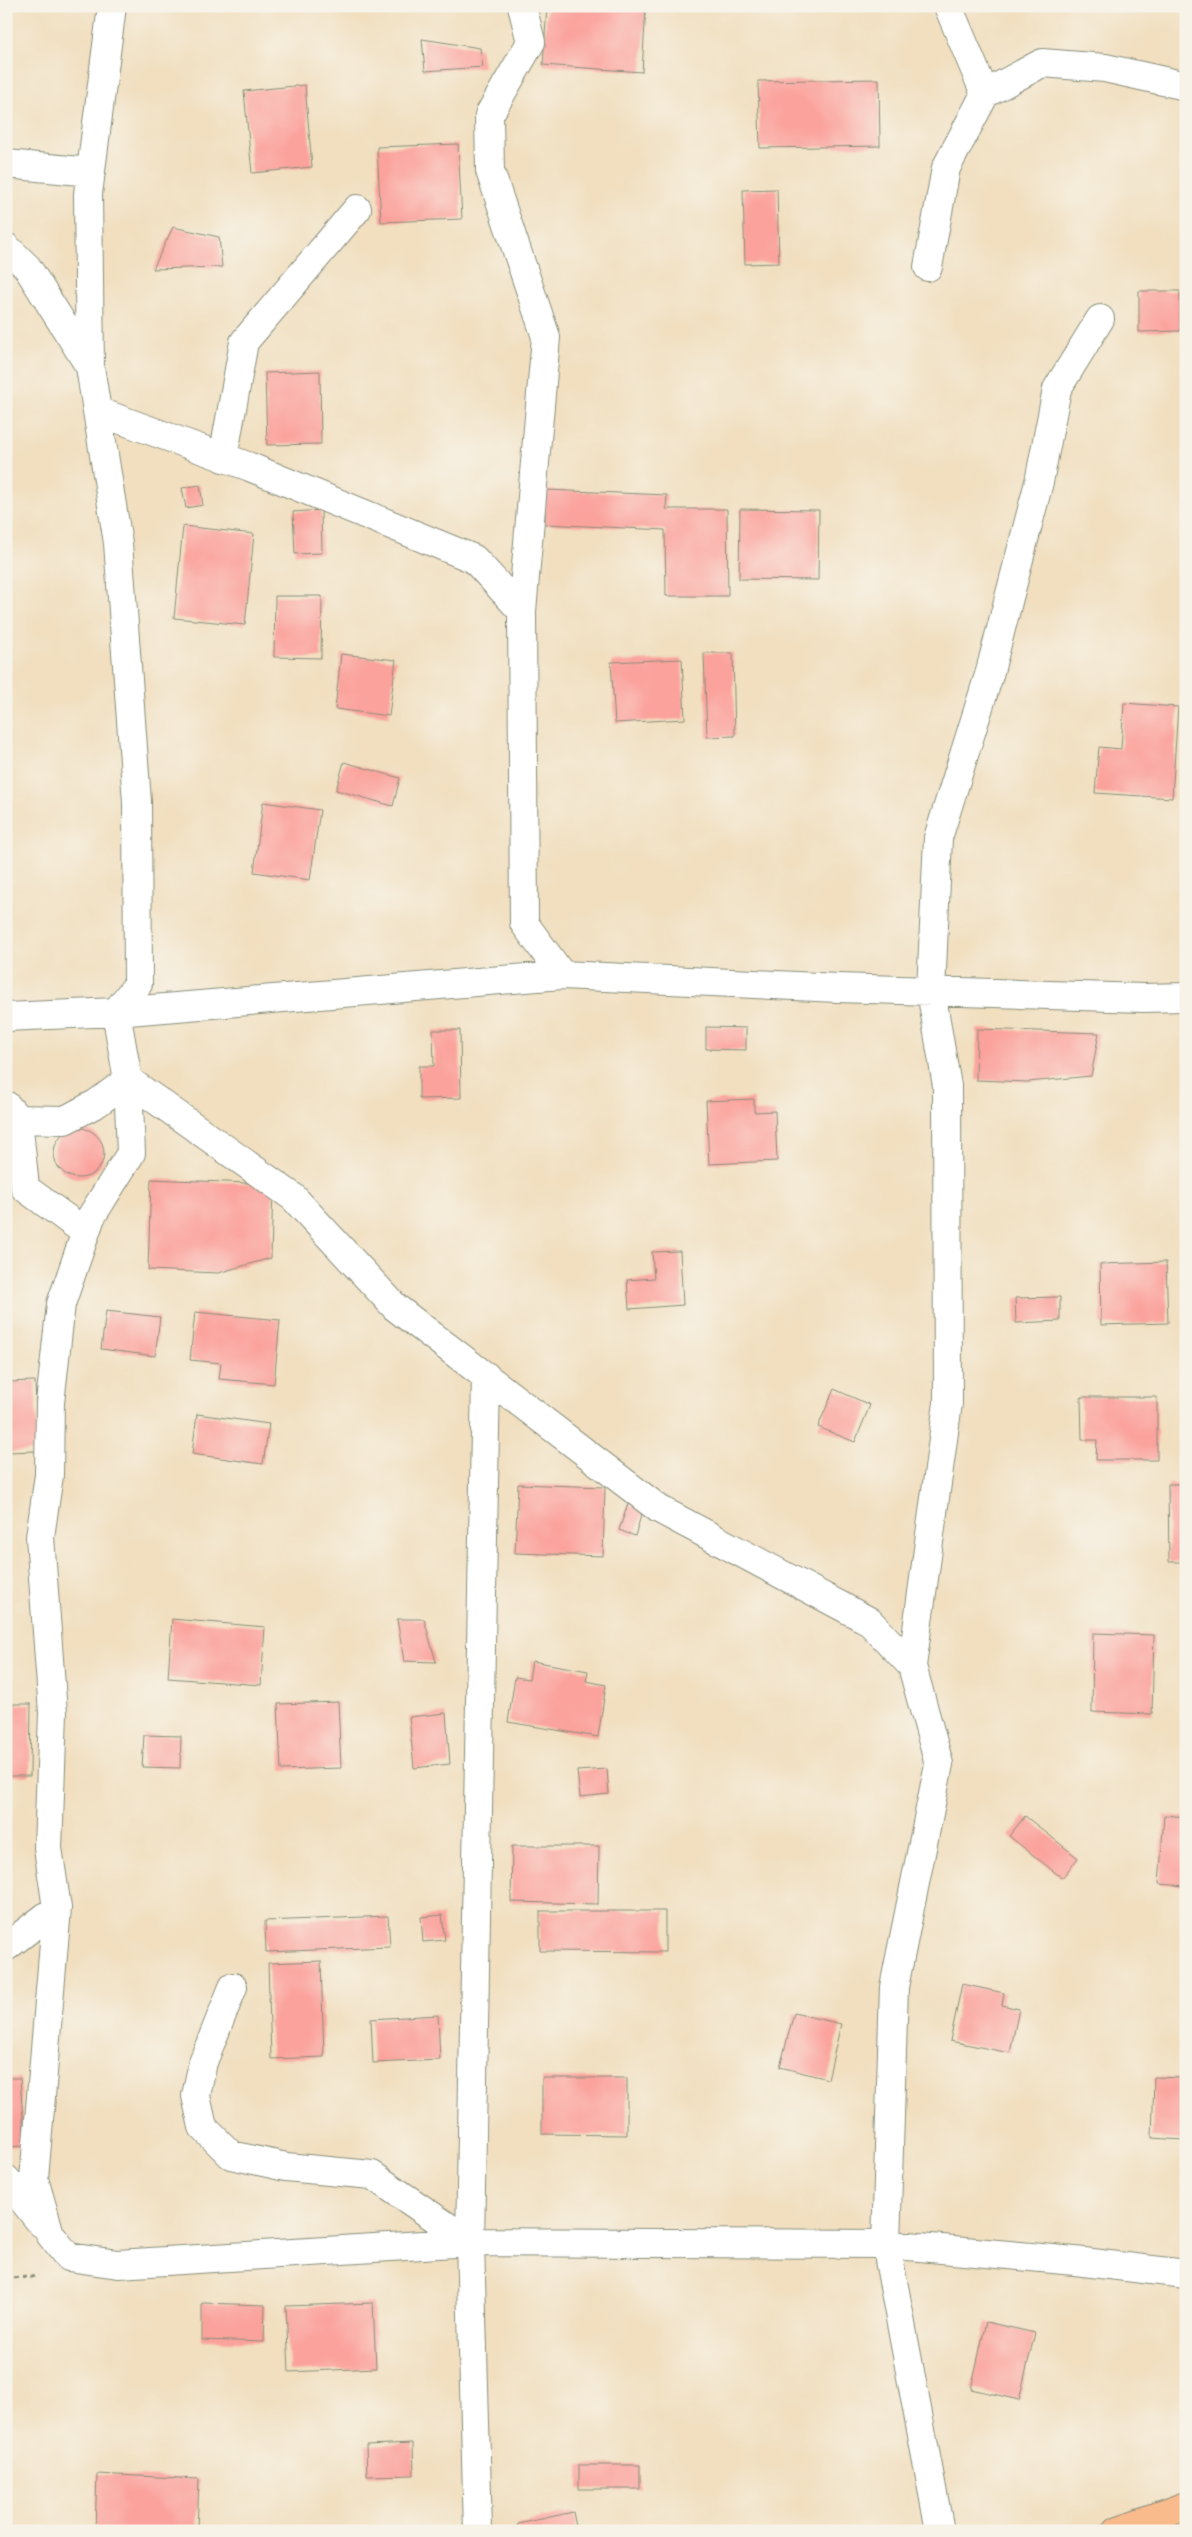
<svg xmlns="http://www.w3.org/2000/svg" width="1192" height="2537" font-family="'Patrick Hand',sans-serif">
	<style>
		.building { fill: #fba29c }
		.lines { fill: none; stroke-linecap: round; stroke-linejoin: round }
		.minor-casing { stroke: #888e7a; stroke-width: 30 }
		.highway-casing { stroke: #888e7a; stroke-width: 30 }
		.path { stroke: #888e7a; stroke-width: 3; stroke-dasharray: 4 4; stroke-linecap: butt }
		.minor { stroke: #fff; stroke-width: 28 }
		.highway { stroke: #fabb8c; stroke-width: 28 }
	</style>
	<rect width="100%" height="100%" fill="#f7f3e8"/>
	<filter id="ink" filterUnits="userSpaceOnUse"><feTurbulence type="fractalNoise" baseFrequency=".02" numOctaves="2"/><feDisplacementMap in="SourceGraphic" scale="10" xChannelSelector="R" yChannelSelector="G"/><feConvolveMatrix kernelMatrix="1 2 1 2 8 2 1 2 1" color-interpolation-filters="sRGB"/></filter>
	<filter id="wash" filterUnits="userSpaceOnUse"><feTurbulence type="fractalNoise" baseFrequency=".0096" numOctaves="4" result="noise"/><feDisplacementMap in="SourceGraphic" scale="20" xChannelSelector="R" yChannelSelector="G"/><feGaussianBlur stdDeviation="1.12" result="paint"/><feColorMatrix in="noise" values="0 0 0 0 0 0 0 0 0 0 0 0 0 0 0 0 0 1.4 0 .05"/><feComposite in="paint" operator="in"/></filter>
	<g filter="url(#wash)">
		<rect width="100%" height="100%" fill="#f1dfc0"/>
		<g id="blocks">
			<!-- building -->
			<path class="building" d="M547 6H646L642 72 543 65Z
				M422 39 480 48 483 67 425 71Z
				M879 79 880 146 760 148 758 81Z
				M305 85 312 167 252 173 244 91Z
				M458 144 462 219 381 222 377 147Z
				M777 189 779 263 745 264 743 190Z
				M173 227 219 237 222 267 153 269Z
				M1139 291H1180V331L1139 332Z
				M320 371 321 444 267 445 265 373Z
				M200 485 203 505 186 508 182 488Z
				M546 490 667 495 666 509H727L728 596H666L665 530 545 524Z
				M740 509 819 510 818 580 739 579Z
				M321 510 322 553 295 554 293 512Z
				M183 526 254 534 245 625 174 618Z
				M275 596H322L321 658 274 657Z
				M704 653H733L735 736 707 737Z
				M341 654 396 660 389 716 335 709Z
				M682 659 685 719 615 723 611 662Z
				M1124 703 1178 707 1172 798 1095 793 1099 747 1121 749Z
				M344 762 400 778 393 806 336 790Z
				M263 802 320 810 310 880 254 872Z
				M706 1027 746 1028V1050L706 1049Z
				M977 1029 1099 1033 1091 1076 1028 1082 976 1080Z
				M433 1030H460L461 1098 419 1099V1066H434Z
				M754 1099V1112L775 1111 777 1161 709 1164 706 1101Z
				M54 1153a25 25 0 1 1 50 0a25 25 0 1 1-50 0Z
				M151 1179 273 1184 271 1258 218 1273 148 1270Z
				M680 1251 683 1305 629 1309 627 1280 654 1278 652 1252Z
				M1166 1262 1168 1323 1101 1325 1100 1264Z
				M1060 1297V1321L1016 1323 1015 1298Z
				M106 1311 160 1317 155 1356 101 1349Z
				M195 1312 280 1320 274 1384 219 1379 221 1363 190 1360Z
				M35 1381 38 1451 6 1452V1382Z
				M834 1389 870 1405 855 1442 818 1427Z
				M1081 1397H1157V1460H1096L1097 1440H1082Z
				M197 1414 269 1424 263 1464 192 1454Z
				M518 1484 605 1487 603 1556 515 1553Z
				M1168 1484H1186V1562H1169Z
				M628 1504 643 1509 635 1536 619 1530Z
				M172 1619 265 1627 261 1685 168 1678Z
				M397 1619H424L436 1662 404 1661Z
				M1093 1633 1154 1635 1152 1714 1092 1712Z
				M532 1661 588 1671 586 1681 606 1685 598 1737 508 1722 515 1677 529 1679Z
				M338 1702 341 1768 281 1770 278 1704Z
				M6 1704H31L30 1776H6Z
				M446 1713 450 1764 414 1768 409 1717Z
				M144 1735 181 1736 180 1768 142 1767Z
				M607 1769 609 1794 580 1797 577 1771Z
				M1164 1815 1186 1817V1886L1159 1884Z
				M1025 1816 1078 1858 1062 1878 1009 1836Z
				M512 1846H599L598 1904 511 1902Z
				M540 1911H665V1952L540 1951Z
				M442 1915 445 1940 423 1942 421 1917Z
				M388 1916 390 1947 266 1952 265 1921Z
				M321 1961 324 2057 271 2059 268 1963Z
				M962 1984 1004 1993 1002 2005 1019 2009 1010 2053 950 2041Z
				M794 2013 841 2024 828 2079 780 2067Z
				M438 2015 440 2060 373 2063 371 2019Z
				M1154 2077 1186 2078 1184 2140 1152 2138Z
				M6 2078H20L25 2146 6 2147Z
				M542 2078H627V2135L542 2134Z
				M202 2303 265 2305 264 2342 202 2340Z
				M373 2303 376 2368 289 2372 286 2306Z
				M986 2322 1035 2333 1019 2400 971 2389Z
				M413 2443 414 2475 367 2476 366 2445Z
				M579 2465H640V2489H579Z
				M97 2474 199 2479 197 2531H95Z
				M573 2512 577 2531H519L518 2524Z"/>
		</g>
	</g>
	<g filter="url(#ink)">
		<use href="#blocks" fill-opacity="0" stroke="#888e7a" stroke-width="1"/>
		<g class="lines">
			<defs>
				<path id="minor" d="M112 6 88 194 90 367 118 543 137 802 138 984 116 1012 128 1080 131 1153 91 1217 61 1304 50 1403 49 1475 40 1537 53 1713 48 1848 57 1908 34 2179 50 2234 68 2257 118 2264 470 2242 886 2244 1075 2261 1186 2274
					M522 6 531 42 489 115 490 171 546 337 522 611 524 923 562 975
					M948 6 985 94
					M6 164 91 172
					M6 247 27 267 90 367
					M928 267 946 168 985 94 1042 63 1105 68 1186 86
					M97 411 250 467 474 559 522 611
					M223 458 244 342 357 209
					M6 1017 116 1012 562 975 838 988 1143 998 1186 997
					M7 1106 18 1119 25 1188 85 1232
					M18 1119 65 1120 97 1103 128 1080 293 1197 395 1307 659 1509 869 1621 912 1666 939 1764 894 1987 886 2244 940 2531
					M912 1666 948 1403 947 1086 931 991 938 838 989 675 1039 482 1057 389 1100 319
					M6 1947 57 1908
					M233 1987 203 2062 196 2096 203 2127 231 2155 286 2167 372 2175 470 2242
					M6 2179 41 2223
					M478 2531 470 2242 486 1376"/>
				<path id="highway" d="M1116 2531 1186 2506"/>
			</defs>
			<!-- minor casing -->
			<use href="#minor" class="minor-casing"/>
			<!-- highway casing -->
			<use href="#highway" class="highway-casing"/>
			<!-- path -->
			<path class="path" d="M6 2278 32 2277 37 2274"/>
			<!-- minor -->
			<use href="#minor" class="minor"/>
			<!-- highway -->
			<use href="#highway" class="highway"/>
		</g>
	</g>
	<!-- margin -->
	<rect width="1192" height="2537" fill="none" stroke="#f7f3e8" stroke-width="25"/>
</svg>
